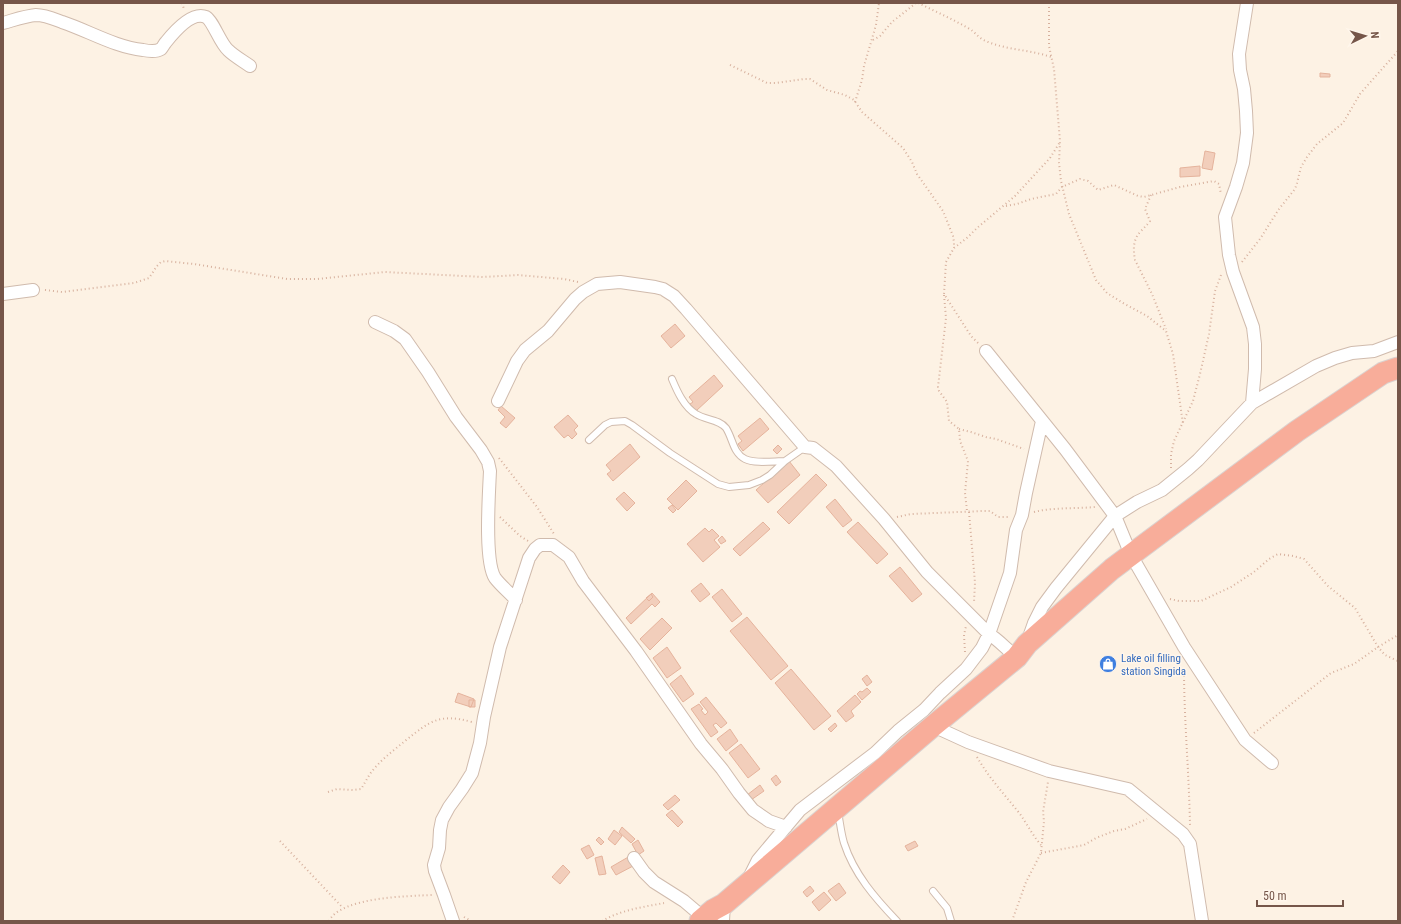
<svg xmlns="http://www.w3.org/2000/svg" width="1401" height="924" font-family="'Roboto Condensed',sans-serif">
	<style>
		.building { fill: #f2cebb; stroke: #e5b39c }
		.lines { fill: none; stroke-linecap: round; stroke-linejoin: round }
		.lane-casing { stroke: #d0bbad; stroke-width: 8 }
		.street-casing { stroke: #d0bbad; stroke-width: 14 }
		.highway-casing { stroke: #dbd3d0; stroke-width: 23 }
		.path { stroke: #d7b19e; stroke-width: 2; stroke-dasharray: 1 3; stroke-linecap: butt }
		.lane { stroke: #fff; stroke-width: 6 }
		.street { stroke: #fff; stroke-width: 12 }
		.highway { stroke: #f8ad9a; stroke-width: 21 }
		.labels { text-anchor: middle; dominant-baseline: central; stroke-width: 3; stroke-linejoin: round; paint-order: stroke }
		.shop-label { font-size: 11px; fill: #366cbe; stroke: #fff6eb; text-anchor: start }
	</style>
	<rect width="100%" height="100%" fill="#fdf2e4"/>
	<!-- building -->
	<path class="building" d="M1320 73 1330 74V77H1320Z
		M1205 151 1215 153 1212 170 1202 168Z
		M1200 166V176L1180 177V168Z
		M675 324 685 336 671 348 661 336Z
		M714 375 723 386 696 411 690 404 693 402 689 397Z
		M501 406 515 418 506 428 500 423 505 417 498 410Z
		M568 415 578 426 574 430 577 434 572 439 568 435 564 438 554 427Z
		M760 418 769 429 743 451 738 444 742 441 738 436Z
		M630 444 640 457 613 481 607 474 611 471 606 465Z
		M778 445 782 449 777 454 773 450Z
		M789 461 800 475 768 503 756 490Z
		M816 474 827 485 789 524 777 512Z
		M686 480 697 491 678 510 667 499Z
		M624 492 635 503 627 511 616 499Z
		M835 499 852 520 843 527 826 507Z
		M672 505 676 510 673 513 668 508Z
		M763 522 770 529 740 556 733 549Z
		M858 522 888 554 877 564 847 532Z
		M705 528 709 532 712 529 719 536 714 540 720 547 703 562 687 544Z
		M722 536 726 541 721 544 718 540Z
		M900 567 922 594 912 602 889 576Z
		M701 583 710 594 700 602 691 591Z
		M722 589 742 614 732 622 712 597Z
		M652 593 660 602 655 607 652 604 631 624 626 618Z
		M651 594 653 597 649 601 646 598Z
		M747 617 788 666 771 680 730 631Z
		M662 618 672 628 650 650 640 639Z
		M667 647 681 668 667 678 653 658Z
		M791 669 831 716 814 730 775 683Z
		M681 675 694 694 683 702 670 684Z
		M867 675 872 682 867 686 862 679Z
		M867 688 871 692 862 700 857 694 860 691 862 692Z
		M458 693 474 699 471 707 455 702Z
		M855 695 861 702 851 711 854 716 846 722 837 711Z
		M706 697 727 723 721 728 716 723 713 725 718 732 711 737 691 709 699 704 703 709 701 710 705 715 708 712 700 702Z
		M469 700H475V707H469Z
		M835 723 837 726 831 732 828 729Z
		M730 729 738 741 726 751 717 739Z
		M741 744 760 769 748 778 729 753Z
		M776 775 781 782 776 786 771 779Z
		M760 785 764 791 751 800 747 795Z
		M675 795 680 800 668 810 663 805Z
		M672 810 683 822 678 827 666 815Z
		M622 827 635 839 631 843 619 832Z
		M614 830 622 836 615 845 608 839Z
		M599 837 604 842 601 845 596 840Z
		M638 840 644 851 638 855 632 844Z
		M915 841 918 846 908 851 905 846Z
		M589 845 594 855 587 859 581 849Z
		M602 856 606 874 599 875 595 858Z
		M630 856 635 865 616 875 611 867Z
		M563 865 570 872 560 884 552 877Z
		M839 883 846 893 836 901 828 891Z
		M810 886 814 891 807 897 803 892Z
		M824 892 831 900 819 911 812 902Z"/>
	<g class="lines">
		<defs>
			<path id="lane" d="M672 379C677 391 684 407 696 414 705 420 719 419 726 428 733 439 733 453 745 459 755 464 774 461 785 461
				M589 440 605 425 611 422 625 421 632 425 670 453 718 484 729 487 749 485 762 480 770 475 785 461 805 447
				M838 812C840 822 841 833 844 843 854 874 875 898 897 921
				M933 891 947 908 951 921"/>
			<path id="street" d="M3 23C14 20 25 16 36 15 45 15 54 19 62 22 89 31 115 47 143 50 148 51 156 52 161 49 163 47 164 44 166 42 174 32 192 11 206 17 213 21 220 43 228 50 234 56 243 61 250 66
				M3 294 33 290
				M375 322 394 331 405 339 428 372 456 417 481 450 488 462 490 471C489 494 484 561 495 578 501 586 510 593 516 600
				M986 351 1065 449 1115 516 1131 555 1184 647 1245 740 1272 763
				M498 401 517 361 525 350 548 331 575 299 583 292 597 284 620 282 655 287 663 289 674 296 686 309 805 447 813 448 836 466 884 519 927 572 989 634C1000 641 1007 650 1017 657
				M1252 403 1316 366 1335 358 1352 353 1374 351 1398 342
				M1028 640 1034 623 1042 607 1056 588 1115 516 1137 502 1162 490 1188 469 1198 460 1252 403 1255 369V344L1253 327 1233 272 1229 255 1225 217 1236 187 1243 163 1247 133 1246 111 1244 89 1240 70 1239 54 1247 3
				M933 726 968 742 1049 771 1128 789 1183 834 1190 844 1202 921
				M634 858 644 872 654 882 684 901 704 918
				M750 876 758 860 800 810 875 753 898 731 924 710 940 693 966 669 982 648 989 634 1010 573 1016 530 1022 515 1026 493 1042 421
				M453 921 444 895 435 871 434 865 439 848 440 830 442 820 449 807 462 789 472 773 480 743 484 717 500 647 529 558 535 549 540 545H553L569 557 583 581 636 651 701 744 722 769 739 793 753 810 769 821 786 827
				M723 921 724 904"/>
			<path id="highway" d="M700 921 713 910 724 904 933 726 1017 657 1027 644 1112 569 1297 431 1383 373 1398 368"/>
		</defs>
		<!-- lane casing -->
		<use href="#lane" class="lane-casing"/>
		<!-- street casing -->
		<use href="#street" class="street-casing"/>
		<!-- highway casing -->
		<use href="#highway" class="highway-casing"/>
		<!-- path -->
		<path class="path" d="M182 3 184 9
			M918 3C935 11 952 19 968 28 976 32 977 38 988 42 1008 50 1031 50 1051 57
			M1049 3V46L1054 69 1060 141 1059 163 1061 181 1069 214 1096 280 1107 293 1123 303 1147 316 1166 331 1173 354 1183 424
			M873 40 880 36 892 22 916 3
			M730 65 767 83H776L804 79H810L827 90 845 95 854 100 862 112 903 148 912 162 917 174 943 211 953 236 954 242V248
			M855 102 862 80 864 66 876 25 879 3
			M1151 195 1145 209 1150 221C1147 225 1144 228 1141 231 1133 239 1133 249 1135 260L1152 294 1166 329
			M1006 206 1017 204 1031 199 1056 194 1062 187 1080 179 1088 181 1098 190 1114 185 1138 196 1144 197 1180 187 1214 181 1219 184 1221 194
			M1242 262 1260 239 1279 209 1295 189 1297 183 1301 167 1307 157 1317 144 1343 123 1360 94 1398 51
			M45 290 62 292 134 283 149 278 157 266 161 262 165 261 194 264 287 279H317L385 272 483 277 518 275 564 279 578 282
			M944 295 946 318 938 387 939 391 947 402 949 421 959 429 960 441 968 461 965 493 967 511
			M978 343 971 336 944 294 946 262 954 248 968 237 977 228 1015 196 1050 158 1060 142
			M959 429 971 432 986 437 996 439 1024 449
			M499 458 537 507 554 534
			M1171 468V454L1174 441 1193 401 1200 374 1209 334 1215 291 1221 275
			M969 512 975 583 974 602
			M1034 512C1054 507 1075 509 1095 507
			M500 517 520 536 528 541
			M897 517 911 514 983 511H990L998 517H1008
			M1170 599 1179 601H1201L1231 587 1254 572 1269 559 1278 554 1293 556 1304 559 1328 586 1355 608 1378 647 1385 655 1398 661
			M965 652 964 635 966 626
			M1184 668C1184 720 1189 772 1190 825
			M1254 733 1331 673 1354 664 1378 647 1398 635
			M977 757C989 778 1005 795 1020 814 1027 824 1033 836 1041 845
			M328 792 337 789 353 790 361 789C365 783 368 776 373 770 382 759 394 750 405 741 430 721 439 713 472 722
			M280 841 343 908
			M1041 853 1084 845 1096 838 1114 831 1125 829 1147 819
			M464 917 471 921
			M329 921C341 897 408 896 433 895
			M602 921C621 910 643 907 664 903
			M1012 921 1026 882 1041 853 1044 821 1043 812 1048 782"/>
		<!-- lane -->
		<use href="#lane" class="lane"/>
		<!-- street -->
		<use href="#street" class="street"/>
		<!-- highway -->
		<use href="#highway" class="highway"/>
	</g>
	<!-- icons -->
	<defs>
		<symbol id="shop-disc" viewBox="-11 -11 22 22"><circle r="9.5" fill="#3f7fe0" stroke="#fff6eb"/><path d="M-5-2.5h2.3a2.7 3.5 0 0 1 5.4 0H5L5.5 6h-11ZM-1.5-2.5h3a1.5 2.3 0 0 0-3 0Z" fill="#fff"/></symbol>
	</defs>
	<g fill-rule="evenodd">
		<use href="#shop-disc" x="1098" y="654" width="20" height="20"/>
	</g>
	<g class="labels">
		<!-- shop labels -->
		<g class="shop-label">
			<text x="1121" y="658">Lake oil filling<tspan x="1121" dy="13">station Singida</tspan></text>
		</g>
	</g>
	<!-- border -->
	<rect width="1401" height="924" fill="none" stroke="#765649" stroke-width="8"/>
	<!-- north arrow -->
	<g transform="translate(1365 36) rotate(85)" stroke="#fff6eb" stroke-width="3" paint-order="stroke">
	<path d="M0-3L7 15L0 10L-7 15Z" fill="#765649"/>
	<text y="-6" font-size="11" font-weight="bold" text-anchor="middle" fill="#765649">N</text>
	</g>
	<!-- scale -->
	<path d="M1257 900v6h86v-6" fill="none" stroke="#765649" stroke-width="2"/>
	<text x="1263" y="900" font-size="12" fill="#765649" stroke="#fff6eb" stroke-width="3" paint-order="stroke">50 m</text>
</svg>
